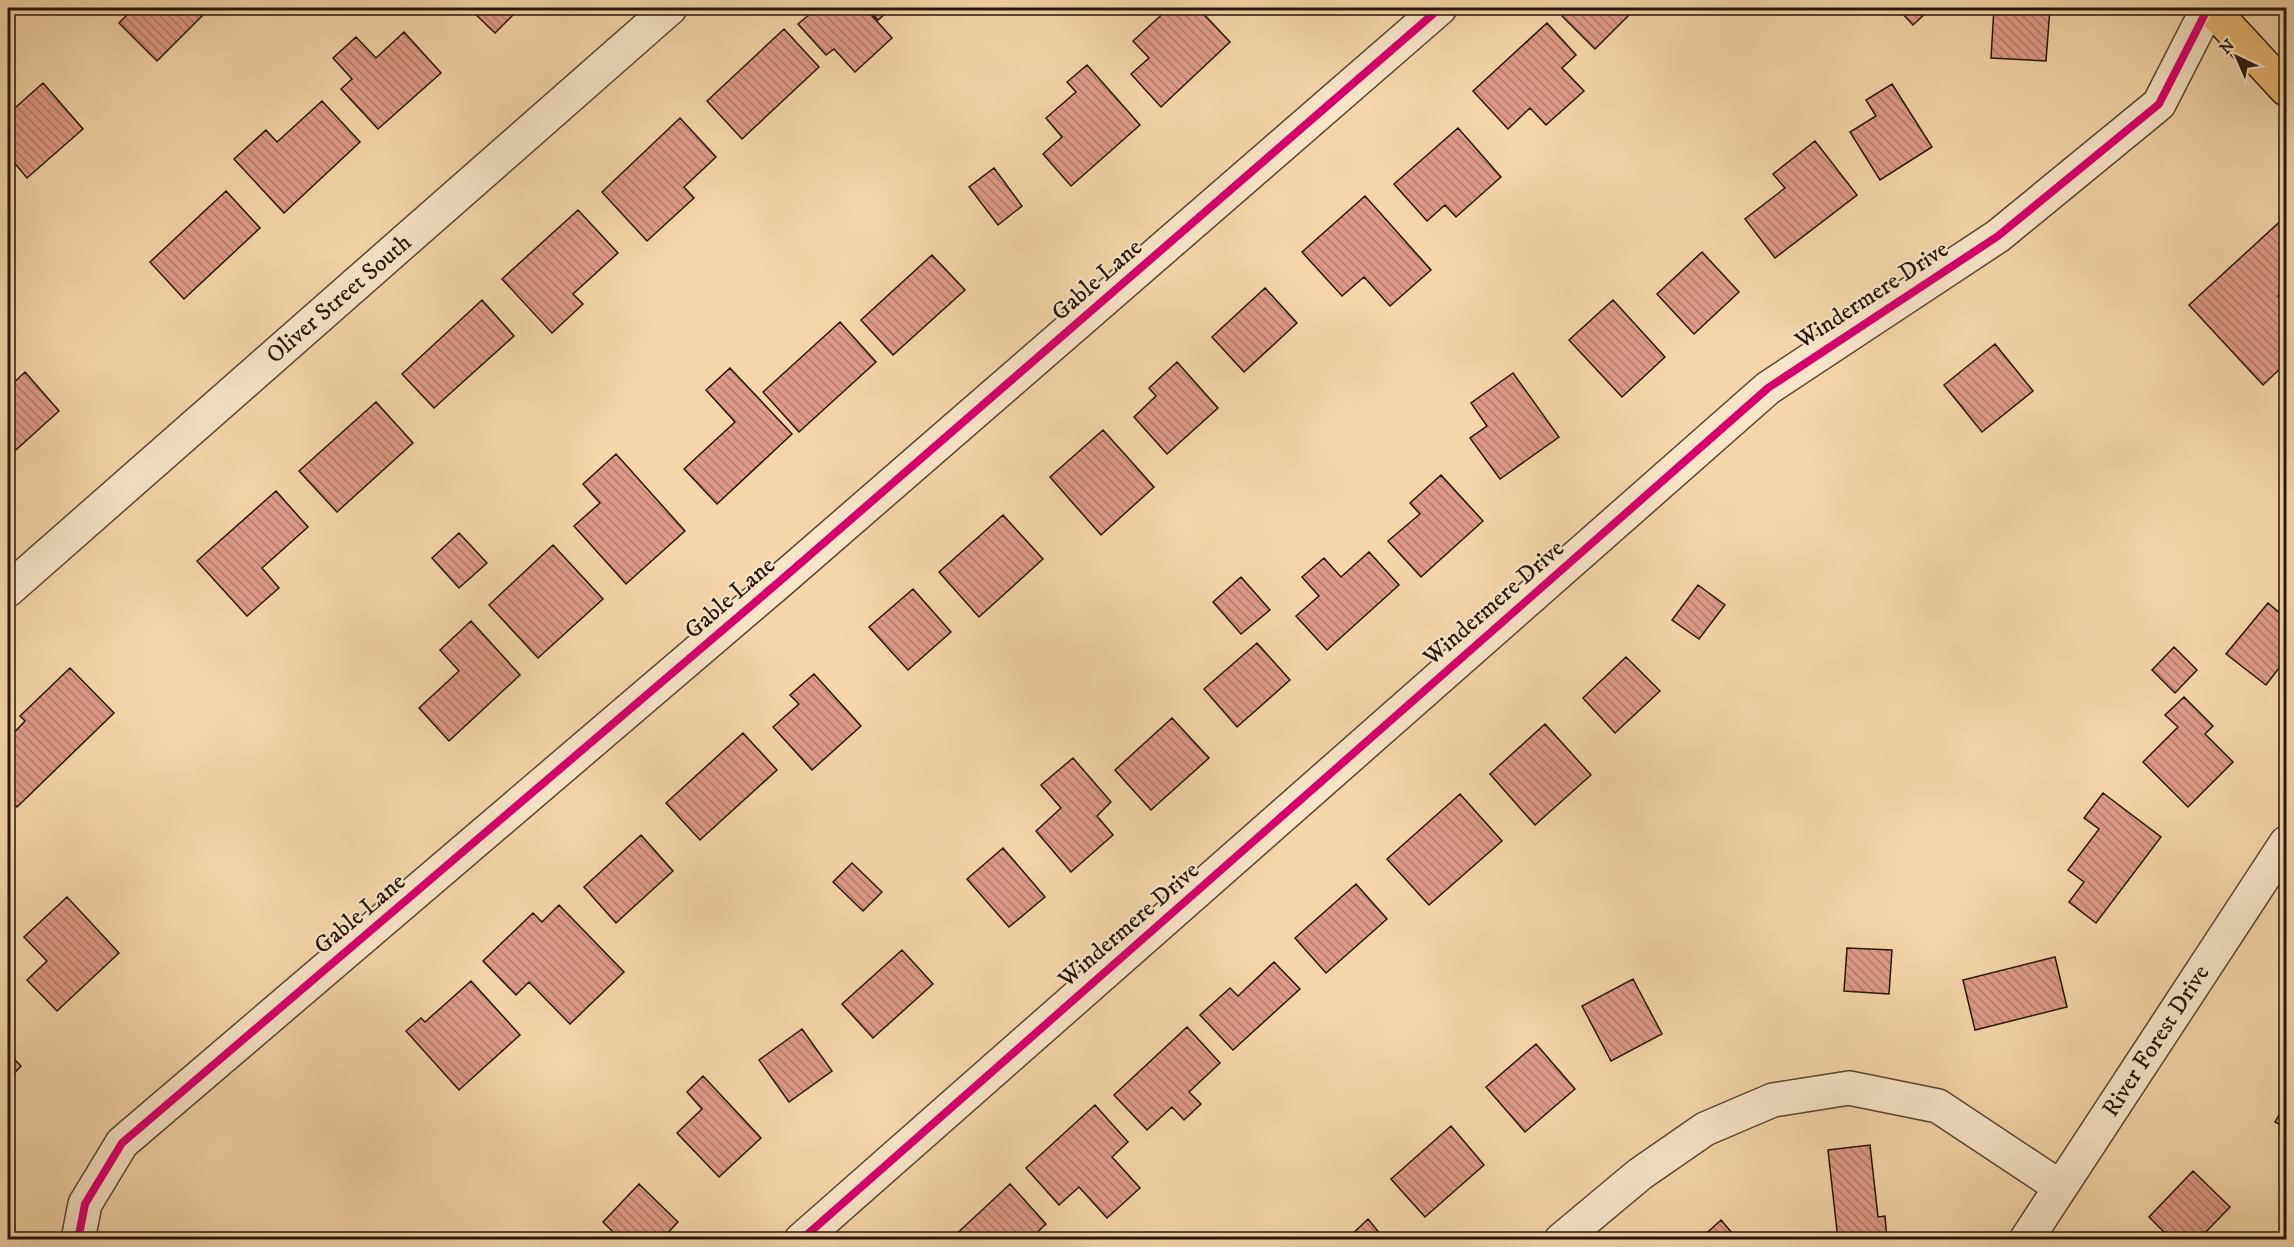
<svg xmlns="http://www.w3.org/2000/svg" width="2294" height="1247" font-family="'IM FELL DW Pica',serif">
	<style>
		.building { fill: url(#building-back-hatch); stroke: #281509; stroke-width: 1.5 }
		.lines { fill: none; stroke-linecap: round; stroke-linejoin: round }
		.street-casing { stroke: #5b4531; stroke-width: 36 }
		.primary-casing { stroke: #281509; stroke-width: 36 }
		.street { stroke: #f8e4c7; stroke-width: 33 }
		.primary { stroke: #eaba74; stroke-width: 33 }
		.cycleway-casing { stroke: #f8e4c7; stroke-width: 11 }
		.cycleway { stroke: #d6006c; stroke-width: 8 }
		.labels { text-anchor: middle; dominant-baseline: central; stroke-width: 4.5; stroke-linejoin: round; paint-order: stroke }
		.street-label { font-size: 24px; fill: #281509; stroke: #f8e4c7 }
	</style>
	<defs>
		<pattern id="building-back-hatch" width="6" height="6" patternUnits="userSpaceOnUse" patternTransform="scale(1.5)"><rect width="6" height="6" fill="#dd9b87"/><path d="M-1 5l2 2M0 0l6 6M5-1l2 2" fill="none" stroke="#b37d6d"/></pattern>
	</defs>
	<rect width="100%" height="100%" fill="#f5d5a9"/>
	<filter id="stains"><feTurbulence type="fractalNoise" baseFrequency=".00333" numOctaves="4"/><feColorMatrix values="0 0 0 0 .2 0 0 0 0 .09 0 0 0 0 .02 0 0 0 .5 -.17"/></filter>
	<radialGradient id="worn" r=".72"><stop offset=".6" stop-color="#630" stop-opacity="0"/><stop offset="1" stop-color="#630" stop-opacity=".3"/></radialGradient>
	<!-- building -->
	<path class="building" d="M134 8H196L203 15 157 61 119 23Z
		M469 8H520L495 33Z
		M817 8H865L892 38 855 72 834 49 826 55 798 24Z
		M867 8H892L878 20Z
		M1169 8H1198L1230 42 1161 107 1131 74 1149 58 1133 41Z
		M1570 8H1636L1595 49 1562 16Z
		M1897 8H1931L1913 25Z
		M1994 8H2050L2046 61 1991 58Z
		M1547 23 1576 55 1562 68 1584 91 1546 125 1530 108 1508 129 1473 91Z
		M784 29 819 67 742 139 707 101Z
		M404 32 441 73 378 129 341 89 352 79 333 58 356 37 376 58Z
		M1087 65 1140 125 1071 186 1043 154 1062 137 1046 118 1076 92 1067 82Z
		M43 83 83 129 27 178 8 155V114Z
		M1892 84 1932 147 1880 180 1850 132 1876 116 1866 100Z
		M322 101 360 142 284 213 234 159 266 130 277 142Z
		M680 118 716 157 684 187 694 198 647 241 602 192Z
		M1458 128 1501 177 1456 217 1445 205 1427 221 1394 184Z
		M1815 141 1857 195 1775 258 1745 219 1785 188 1773 174Z
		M994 168 1022 206 998 225 969 187Z
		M226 191 260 228 184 299 150 262Z
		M1365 196 1431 270 1390 306 1364 277 1342 296 1302 252Z
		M578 210 618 253 573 294 583 304 552 333 502 279Z
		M2286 216V288L2278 296 2286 306V363L2263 385 2189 305Z
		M1702 252 1739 292 1694 334 1657 294Z
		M932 255 965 290 893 355 861 320Z
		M1265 288 1297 323 1244 372 1212 337Z
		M482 300 514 336 434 408 402 374Z
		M1613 300 1665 357 1622 397 1569 340Z
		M840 322 876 362 799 432 763 392Z
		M1995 344 2033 391 1982 432 1944 385Z
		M1177 362 1218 408 1167 454 1134 417 1156 396 1149 388Z
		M730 368 792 434 717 504 684 469 735 422 706 390Z
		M25 372 59 411 8 457V388Z
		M1513 373 1559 437 1500 479 1470 438 1487 426 1471 403Z
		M376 402 413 443 337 512 299 471Z
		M1103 430 1154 487 1101 535 1050 477Z
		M616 454 685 531 626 584 574 526 600 503 583 484Z
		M1441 475 1483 521 1421 577 1388 541 1420 514 1410 503Z
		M276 491 308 527 262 568 279 588 247 616 197 561Z
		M1003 515 1043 559 979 617 939 572Z
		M459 533 487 563 459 588 432 558Z
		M553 545 603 599 538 658 489 605Z
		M1369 552 1399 585 1327 650 1296 616 1319 596 1302 577 1324 558 1341 577Z
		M1241 577 1270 610 1241 634 1213 602Z
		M1698 585 1725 605 1699 639 1672 620Z
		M913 589 951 632 908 670 869 627Z
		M2268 603 2286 618V659L2266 685 2226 654Z
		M471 621 520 675 449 741 419 708 459 671 440 650Z
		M1257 643 1290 680 1237 727 1204 689Z
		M2174 647 2197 670 2175 693 2152 670Z
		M1626 657 1660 691 1615 733 1583 698Z
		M70 668 114 713 17 807 8 798V739L25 721 20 716Z
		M814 674 861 726 812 770 773 727 799 704 790 695Z
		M2184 697 2213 726 2205 734 2233 762 2188 807 2143 762 2178 727 2165 715Z
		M1172 718 1209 758 1151 810 1115 770Z
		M1545 724 1591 775 1535 825 1490 774Z
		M743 733 777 770 700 840 666 803Z
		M1073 758 1111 802 1097 816 1113 835 1071 872 1036 831 1061 808 1041 785Z
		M2103 793 2161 837 2096 923 2069 902 2084 882 2068 870 2099 829 2084 818Z
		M1460 794 1502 841 1429 905 1387 859Z
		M641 835 673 871 616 923 584 887Z
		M1003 848 1045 897 1009 927 967 879Z
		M852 863 882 892 863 911 833 882Z
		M1356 884 1387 919 1326 973 1295 938Z
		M67 897 119 953 57 1011 27 980 47 961 24 937Z
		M559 905 624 972 570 1024 529 982 516 995 483 961 533 913 542 922Z
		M1847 948 1892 950 1889 994 1844 991Z
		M902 950 933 984 873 1038 842 1004Z
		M2055 957 2067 1007 1975 1030 1963 980Z
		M1274 962 1300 989 1233 1050 1200 1015 1230 988 1238 996Z
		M1633 979 1662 1034 1611 1061 1582 1006Z
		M471 981 520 1035 459 1090 406 1031 421 1018 425 1022Z
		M1187 1027 1220 1063 1189 1092 1201 1104 1184 1120 1172 1107 1147 1130 1114 1095Z
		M802 1029 832 1071 789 1102 759 1060Z
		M1536 1044 1575 1089 1525 1132 1486 1087Z
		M8 1053 21 1066 8 1080Z
		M703 1076 761 1138 719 1177 677 1133 702 1109 687 1092Z
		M2286 1103V1128L2275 1122Z
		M1095 1105 1128 1142 1112 1157 1140 1188 1107 1218 1079 1187 1059 1205 1026 1168Z
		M1451 1126 1484 1165 1425 1217 1391 1179Z
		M1870 1145 1878 1217 1885 1216 1887 1240H1838L1828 1150Z
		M2193 1171 2230 1207 2198 1240H2172L2149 1217Z
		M639 1184 678 1222 661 1240H621L603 1222Z
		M1010 1184 1046 1224 1029 1240H950Z
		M1368 1219 1385 1240H1346Z
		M1721 1220 1738 1240H1699Z"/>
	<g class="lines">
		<defs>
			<path id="street" d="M8 590 670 8
				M78 1240 85 1204 122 1143 780 581 1440 8
				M801 1240 1768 388 1998 236 2159 104 2208 8
				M1561 1240 1640 1174 1705 1129 1773 1100 1849 1088 1938 1106 2060 1187
				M2026 1240 2286 843"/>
			<path id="primary" d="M2211 8 2286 89"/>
		</defs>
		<!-- street casing -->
		<use href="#street" class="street-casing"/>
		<!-- primary casing -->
		<use href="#primary" class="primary-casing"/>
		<!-- street -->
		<use href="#street" class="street"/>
		<!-- primary -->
		<use href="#primary" class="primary"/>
		<defs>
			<path id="cycleway" d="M78 1240 85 1204 122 1143 780 581 1440 8
				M801 1240 1768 388 1998 236 2159 104 2208 8"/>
		</defs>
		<!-- cycleway casing -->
		<use href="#cycleway" class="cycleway-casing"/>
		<!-- cycleway -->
		<use href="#cycleway" class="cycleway"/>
	</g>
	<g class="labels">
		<!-- street labels -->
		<g class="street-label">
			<text transform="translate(1097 280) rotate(-41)">Gable Lane</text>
			<text transform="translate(1872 295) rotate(-33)">Windermere Drive</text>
			<text transform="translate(339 299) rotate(-41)">Oliver Street South</text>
			<text transform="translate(730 598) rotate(-41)">Gable Lane</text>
			<text transform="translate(1494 603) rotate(-41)">Windermere Drive</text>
			<text transform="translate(360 914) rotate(-40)">Gable Lane</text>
			<text transform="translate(1129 925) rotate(-41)">Windermere Drive</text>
			<text transform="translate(2156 1041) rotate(-57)">River Forest Drive</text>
		</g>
	</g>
	<!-- margin -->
	<rect width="2294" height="1247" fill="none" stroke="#f5d5a9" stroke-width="30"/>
	<rect x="9" y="9" width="2276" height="1229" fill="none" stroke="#281509" stroke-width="3"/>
	<rect x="15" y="15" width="2264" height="1217" fill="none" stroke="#281509" stroke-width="1.5"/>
	<!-- north arrow -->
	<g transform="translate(2237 57) rotate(316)" stroke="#f8e4c7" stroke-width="4.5" paint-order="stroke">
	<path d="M0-4.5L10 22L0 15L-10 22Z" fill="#281509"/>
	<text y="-9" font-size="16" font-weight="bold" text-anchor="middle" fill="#281509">N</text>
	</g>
	<rect width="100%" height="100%" filter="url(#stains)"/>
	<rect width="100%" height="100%" fill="url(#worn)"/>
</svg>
